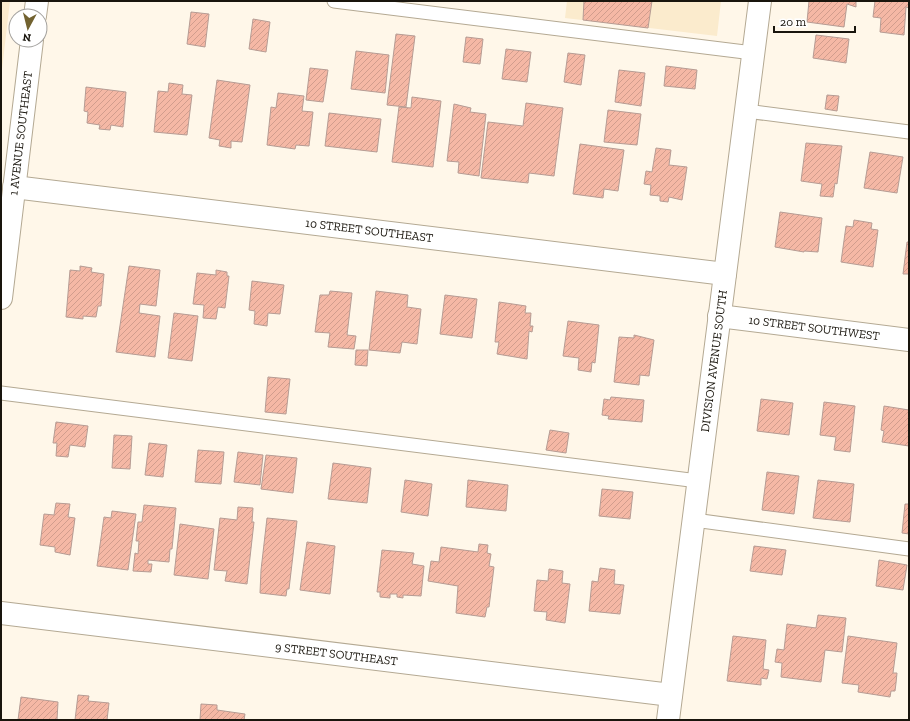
<svg xmlns="http://www.w3.org/2000/svg" width="910" height="721" font-family="'Zilla Slab',serif">
	<style>
		.built { fill: #fbebcd }
		.building { fill: url(#building-hatch); stroke: #b69c94 }
		.lines { fill: none; stroke-linecap: round; stroke-linejoin: round }
		.lane-casing { stroke: #b4a993; stroke-width: 15 }
		.street-casing { stroke: #b4a993; stroke-width: 24 }
		.secondary-casing { stroke: #b4a993; stroke-width: 24 }
		.lane { stroke: #fff; stroke-width: 13 }
		.street { stroke: #fff; stroke-width: 22 }
		.secondary { stroke: #fff; stroke-width: 22 }
		.labels { text-anchor: middle; dominant-baseline: central; stroke-width: 3.5; stroke-linejoin: round; paint-order: stroke }
		.street-label { font-size: 12px; fill: #19150d; stroke: #fff }
	</style>
	<defs>
		<pattern id="building-hatch" width="6" height="6" patternUnits="userSpaceOnUse"><rect width="6" height="6" fill="#f5b8a5"/><path d="M-1 1l2-2M0 6l6-6M5 7l2-2" fill="none" stroke="#d19d8d"/></pattern>
	</defs>
	<rect width="100%" height="100%" fill="#fff7e9"/>
	<!-- built -->
	<path class="built" d="M1 1H10L1 78Z
		M567 1H721L717 36 565 18Z"/>
	<!-- building -->
	<path class="building" d="M584 1H652L648 28 583 20Z
		M809 1H856V7L847 4 844 27 807 22Z
		M875 1H909V8L906 7 904 35 880 32 881 18 873 17Z
		M191 12 209 14 205 47 187 44Z
		M253 19 270 22 266 52 249 49Z
		M396 34 415 36 406 107 387 105Z
		M816 35 849 39 846 63 813 58Z
		M466 37 483 39 480 64 463 62Z
		M506 49 531 52 527 82 502 79Z
		M356 51 389 55 385 93 351 89Z
		M568 53 585 55 581 85 564 82Z
		M666 66 697 70 695 89 664 86Z
		M310 68 328 70 323 102 306 100Z
		M619 70 645 73 641 106 615 102Z
		M217 80 250 85 242 142 231 141V148L219 146 220 140 209 138Z
		M169 83 183 85 182 94 192 95 187 135 154 132 158 91 168 92Z
		M86 87 126 92 123 127 111 125 110 130 99 129 100 125 87 123 88 112 84 111Z
		M278 93 304 96 302 111 313 112 309 146 296 145 295 149 267 145 271 107 276 108Z
		M827 95 839 96 837 111 825 109Z
		M412 97 441 101 433 167 392 162 399 107 411 108Z
		M526 103 563 108 554 176 529 173 528 183 481 178 488 122 523 126Z
		M454 104 471 108 470 112 486 114 479 176 458 173 459 162 447 161Z
		M608 110 641 114 637 145 604 142Z
		M329 113 381 119 377 152 325 146Z
		M806 143 842 146 837 184 835 183 833 197 820 196 822 184 801 181Z
		M580 144 624 150 618 191 604 189 603 198 573 194Z
		M656 148 671 150 669 165 687 167 682 200 669 197 668 202 660 201V196L650 195 651 185 644 184 646 171 652 172Z
		M870 152 903 157 897 193 864 188Z
		M780 212 822 218 818 252 804 251V252L775 247Z
		M854 220 872 223 871 229 878 230 873 267 841 262 846 226 853 227Z
		M907 242H909V274H903Z
		M80 266 92 268 91 272 104 274 101 306H98L96 317 83 316V319L66 317 70 270 80 271Z
		M129 266 160 270 156 306 140 304 139 313 160 316 155 357 116 352Z
		M216 270 227 272V276H229L225 308 218 307 216 319 203 318 204 305 193 304 197 273 216 275Z
		M252 281 284 285 280 314 268 313 267 326 254 324 255 311 249 310Z
		M330 291 352 293 347 335 356 336 354 349 328 347 330 333 315 332 320 295H329Z
		M376 291 408 295 407 307 421 309 417 344 402 342 400 353 369 350Z
		M445 295 477 299 472 338 440 334Z
		M499 302 526 306 525 313H531L530 326H533L532 332 529 331 527 359 497 354 499 342H495Z
		M174 313 198 316 192 361 168 358Z
		M568 321 599 325 595 363 592 362 591 372 578 370 579 358 563 356Z
		M634 335 654 340 649 376 640 375 639 385 614 382 619 337 634 338Z
		M356 350H368L367 366 355 365Z
		M268 377 290 379 286 414 265 412Z
		M611 397 644 400 642 422 608 419 609 416 602 415 604 399 610 400Z
		M761 399 793 403 789 435 757 431Z
		M824 402 855 406 850 452 834 450 836 437 820 435Z
		M884 406 909 410V446L882 442 884 431 881 430Z
		M56 422 88 426 85 447 70 445 68 457 56 456 57 443H53Z
		M550 430 569 433 566 453 546 450Z
		M114 435 132 436 130 469 112 468Z
		M149 443 167 445 163 477 145 475Z
		M198 450 224 452 221 484 195 482Z
		M238 452 263 455 260 485 234 482Z
		M266 455 297 458 293 493 261 489Z
		M333 463 371 468 367 503 328 499Z
		M767 472 799 476 794 514 762 510Z
		M405 480 432 484 428 516 401 512Z
		M468 480 508 485 506 511 466 507Z
		M818 480 854 484 850 522 813 518Z
		M602 489 633 492 630 519 599 516Z
		M56 503 70 504 68 517 75 518 70 555 55 552V547L40 545 44 514 54 515Z
		M905 504H909V534L902 533Z
		M144 505 176 508 172 549H170L169 562 148 560V564H152L151 572 133 571 135 553 138 554 139 541H136L138 522H142Z
		M238 507 253 508 252 522H254L247 584 225 581 227 571 214 570 220 518 237 520Z
		M112 511 136 514 128 570 97 566 104 517 111 518Z
		M267 518 297 521 289 589H287L286 596 260 593 261 570Z
		M180 524 214 529 208 579 174 575Z
		M307 542 335 546 330 594 300 590Z
		M479 544 488 545 487 553 491 554 489 566 494 567 489 607H487L485 617 456 613 458 586 428 581 431 561 439 562 441 547 478 552Z
		M754 546 786 550 782 575 750 571Z
		M382 550 414 553 412 564 424 566 421 596 403 595V598L397 597V594H390V598L380 597V592H377Z
		M879 560 907 565 903 590 876 586Z
		M600 568 615 570 614 584 624 585 620 614 589 611 592 581 598 582Z
		M549 569 563 571 562 583 570 584 565 623 546 620 547 612 534 611 537 580 548 581Z
		M818 615 846 618 842 652 825 650 821 682 781 677 782 663 775 662 777 649 784 650 787 624 816 628Z
		M733 636 766 640 763 669 769 670 767 679 761 678V685L727 681Z
		M848 636 897 643 893 673H897L896 683 895 691H891L890 697 858 692 859 685 842 683Z
		M78 695 89 696 88 701 109 703 107 720H75Z
		M21 697 58 702 57 720H18Z
		M201 704 217 705V710L245 714 244 720H200Z"/>
	<g class="lines">
		<defs>
			<path id="lane" d="M334 1 753 53
				M746 111 909 132
				M1 393 698 481
				M694 520 909 549"/>
			<g id="street">
				<path d="M35 16 37 1"/>
				<path id="s1" d="M14 187 725 274"/>
				<path id="s2" d="M1 298 32 40"/>
				<path id="s3" d="M719 316 909 340"/>
				<path id="s4" d="M1 613 671 695"/>
			</g>
			<g id="secondary">
				<path id="s5" d="M668 720 760 1"/>
			</g>
		</defs>
		<!-- lane casing -->
		<use href="#lane" class="lane-casing"/>
		<!-- street casing -->
		<use href="#street" class="street-casing"/>
		<!-- secondary casing -->
		<use href="#secondary" class="secondary-casing"/>
		<!-- lane -->
		<use href="#lane" class="lane"/>
		<!-- street -->
		<use href="#street" class="street"/>
		<!-- secondary -->
		<use href="#secondary" class="secondary"/>
	</g>
	<g class="labels">
		<!-- street labels -->
		<g class="street-label">
			<text stroke="none"><textPath href="#s2" startOffset="166">1 AVENUE SOUTHEAST</textPath></text>
			<text stroke="none"><textPath href="#s1" startOffset="358">10 STREET SOUTHEAST</textPath></text>
			<text stroke="none"><textPath href="#s3" startOffset="96">10 STREET SOUTHWEST</textPath></text>
			<text stroke="none"><textPath href="#s5" startOffset="362">DIVISION AVENUE SOUTH</textPath></text>
			<text stroke="none"><textPath href="#s4" startOffset="338">9 STREET SOUTHEAST</textPath></text>
		</g>
	</g>
	<!-- border -->
	<rect width="910" height="721" fill="none" stroke="#19150d" stroke-width="4"/>
	<!-- north arrow -->
	<g transform="translate(28 28) rotate(187)"><circle r="19" fill="#ffffff" stroke="#a3a19e"/>
	<path d="M0-3L7 15L0 10L-7 15Z" fill="#726230"/>
	<text y="-6" font-size="11" font-weight="bold" text-anchor="middle" fill="#19150d">N</text>
	</g>
	<!-- scale -->
	<path d="M774 26v6h81v-6" fill="none" stroke="#19150d" stroke-width="2"/>
	<text x="780" y="26" font-size="12" fill="#19150d" stroke="#ffffff" stroke-width="3" paint-order="stroke">20 m</text>
</svg>
